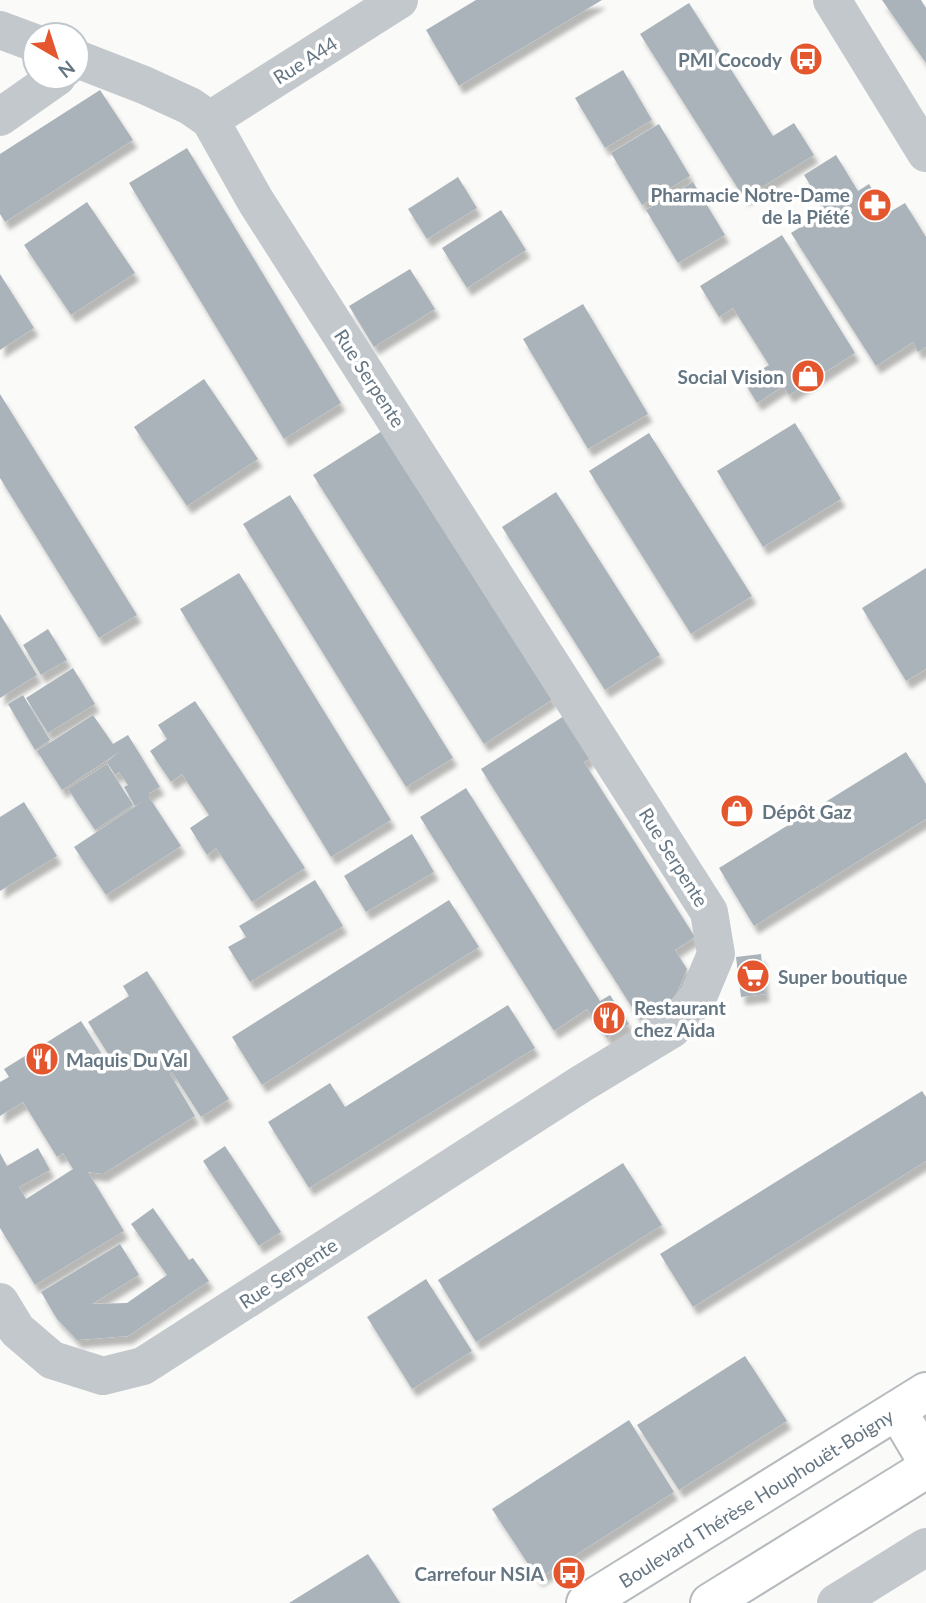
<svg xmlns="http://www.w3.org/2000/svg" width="926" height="1603" font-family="Lato,sans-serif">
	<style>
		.building { fill: #aab3b9; filter: url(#shadow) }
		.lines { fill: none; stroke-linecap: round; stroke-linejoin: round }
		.major-casing { stroke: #b5babe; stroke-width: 42 }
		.minor { stroke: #c3c8cc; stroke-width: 38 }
		.major { stroke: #fff; stroke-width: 38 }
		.labels { text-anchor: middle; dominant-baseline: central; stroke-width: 7; stroke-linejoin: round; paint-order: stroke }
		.poi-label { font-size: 19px; font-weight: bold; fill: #657683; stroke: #fff; text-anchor: end }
		.street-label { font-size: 19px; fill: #657683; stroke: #fff }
	</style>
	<defs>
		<filter id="shadow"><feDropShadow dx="4.5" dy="8" stdDeviation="2" flood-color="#0004"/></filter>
	</defs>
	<rect width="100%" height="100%" fill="#fafaf8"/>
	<!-- building -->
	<path class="building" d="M476 0H602L459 86 426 30Z
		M882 0H921L926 8V63Z
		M689 3 773 136 794 123 814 155 744 198 640 34Z
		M623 70 652 120 605 148 575 98Z
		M100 90 133 140 5 222 0 214V154Z
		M659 124 690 176 642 205 611 153Z
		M187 148 341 403 284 439 129 183Z
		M836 155 858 191 869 184 888 213 905 203 926 237V347L918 352 913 342 876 366 791 233 826 211 804 175Z
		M458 177 477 208 427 239 408 209Z
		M693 182 725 235 678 263 646 210Z
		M87 202 135 273 71 315 24 245Z
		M501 210 526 250 467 288 442 248Z
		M782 235 855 353 789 395 783 386 757 403 743 380 769 365 733 308 719 317 700 286Z
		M410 269 435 309 374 347 349 306Z
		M0 274 34 328 0 350Z
		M583 304 648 414 588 449 523 339Z
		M204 379 258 459 187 506 134 427Z
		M0 394 137 615 99 638 0 478Z
		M795 423 841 499 763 547 717 471Z
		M382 431 553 699 484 744 313 475Z
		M649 433 752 596 691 634 589 471Z
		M556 492 660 655 605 690 502 527Z
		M290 495 453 758 406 787 243 524Z
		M926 568V669L906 681 862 608Z
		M239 573 391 820 331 857 180 609Z
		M0 614 37 675 0 698Z
		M48 629 67 660 41 675 23 645Z
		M73 668 95 704 48 733 26 698Z
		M23 695 50 740 35 750 8 704Z
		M195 701 305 868 252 902 216 848 207 855 190 828 209 815 182 774 171 782 150 751 167 739 158 725Z
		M93 715 113 744 128 735 160 787 149 793V797L181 846 106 895 74 847 145 800 135 806 124 787 128 785 119 772 115 775 107 762 119 752 62 790 37 751Z
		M564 716 591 758 584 762 695 937 675 950 687 969 675 997 640 1020 481 769Z
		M906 752 926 784V819L754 926 719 868Z
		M107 764 133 805 95 830 68 789Z
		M466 788 600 1001 610 995 629 1024 607 1038 587 1009 554 1031 420 817Z
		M24 802 57 856 0 891V817Z
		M412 834 434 872 366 912 344 876Z
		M315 880 343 926 250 982 228 947 246 937 239 926Z
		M449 900 479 947 262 1085 232 1037Z
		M761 954 765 994 741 997 736 957Z
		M147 971 229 1099 201 1117 172 1072 170 1074 195 1116 103 1174 88 1172 124 1231 35 1285 0 1228V1153L7 1166 38 1148 50 1170 19 1187 26 1199 73 1169 63 1153 57 1157 23 1102 0 1116V1082L9 1077 4 1069 81 1021 105 1059 110 1057 88 1022 129 996 123 986Z
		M508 1005 535 1048 309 1188 268 1122 330 1083 345 1107Z
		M922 1091 926 1097V1161L693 1307 660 1254Z
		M225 1146 281 1232 259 1246 203 1161Z
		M623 1163 662 1225 476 1342 438 1280Z
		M153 1208 189 1260 193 1258 209 1281 128 1336 77 1340 57 1319 41 1292 120 1244 139 1275 92 1304 127 1303 167 1275 131 1224Z
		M426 1279 472 1351 412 1389 367 1317Z
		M745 1356 787 1421 679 1490 637 1425Z
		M629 1420 674 1492 538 1579 492 1509Z
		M368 1554 400 1603H289Z"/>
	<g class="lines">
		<defs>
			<path id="major" d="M897 1410 926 1459
				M586 1603 926 1392
				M710 1603 926 1469"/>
		</defs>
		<!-- major casing -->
		<use href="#major" class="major-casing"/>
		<!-- minor -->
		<path class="minor" d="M832 0 926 153
			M0 30 35 43
			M0 117 57 77
			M210 120 399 0
			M0 1302 17 1330 52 1360 103 1376 143 1366 581 1084 672 1029 698 997 716 954 709 912 255 200 210 120 190 106 144 85 77 59
			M836 1603 926 1547"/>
		<!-- major -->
		<use href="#major" class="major"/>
	</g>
	<!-- icons -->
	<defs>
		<symbol id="bus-disc" viewBox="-11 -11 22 22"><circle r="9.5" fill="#e4572e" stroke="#fff"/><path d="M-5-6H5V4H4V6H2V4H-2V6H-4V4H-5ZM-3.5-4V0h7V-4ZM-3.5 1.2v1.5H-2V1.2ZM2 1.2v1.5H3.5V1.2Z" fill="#fff"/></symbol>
		<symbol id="pharmacy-disc" viewBox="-11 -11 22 22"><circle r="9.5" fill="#e4572e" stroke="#fff"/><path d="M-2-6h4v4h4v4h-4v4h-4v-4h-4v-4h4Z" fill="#fff"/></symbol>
		<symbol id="shop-disc" viewBox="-11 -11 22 22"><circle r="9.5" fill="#e4572e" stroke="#fff"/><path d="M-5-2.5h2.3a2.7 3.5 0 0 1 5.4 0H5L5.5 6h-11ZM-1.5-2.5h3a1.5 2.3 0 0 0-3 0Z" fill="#fff"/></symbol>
		<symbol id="supermarket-disc" viewBox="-11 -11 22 22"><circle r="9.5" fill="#e4572e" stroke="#fff"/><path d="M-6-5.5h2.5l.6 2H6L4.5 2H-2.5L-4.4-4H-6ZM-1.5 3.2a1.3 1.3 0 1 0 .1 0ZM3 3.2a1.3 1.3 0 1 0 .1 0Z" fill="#fff"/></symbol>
		<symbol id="restaurant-disc" viewBox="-11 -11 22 22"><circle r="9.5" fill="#e4572e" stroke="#fff"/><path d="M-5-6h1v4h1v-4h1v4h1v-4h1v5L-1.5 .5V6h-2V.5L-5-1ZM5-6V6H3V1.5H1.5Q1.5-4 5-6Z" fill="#fff"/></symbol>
	</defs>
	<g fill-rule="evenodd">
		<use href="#bus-disc" x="787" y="40" width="38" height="38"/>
		<use href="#pharmacy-disc" x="856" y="186" width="38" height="38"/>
		<use href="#shop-disc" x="789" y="357" width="38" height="38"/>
		<use href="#shop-disc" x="718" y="792" width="38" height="38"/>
		<use href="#supermarket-disc" x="734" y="957" width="38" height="38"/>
		<use href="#restaurant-disc" x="590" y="999" width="38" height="38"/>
		<use href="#restaurant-disc" x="23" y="1040" width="38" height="38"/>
		<use href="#bus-disc" x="550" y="1554" width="38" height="38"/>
	</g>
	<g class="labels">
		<!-- poi labels -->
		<g class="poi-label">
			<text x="782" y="59">PMI Cocody</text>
			<text x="850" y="194">Pharmacie Notre-Dame<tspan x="850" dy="22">de la Piété</tspan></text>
			<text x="784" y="376">Social Vision</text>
			<text x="762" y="811" text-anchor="start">Dépôt Gaz</text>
			<text x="778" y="976" text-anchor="start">Super boutique</text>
			<text x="634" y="1007" text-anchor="start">Restaurant<tspan x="634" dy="22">chez Aida</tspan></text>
			<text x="66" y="1059" text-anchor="start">Maquis Du Val</text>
			<text x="544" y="1573">Carrefour NSIA</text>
		</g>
		<!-- street labels -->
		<g class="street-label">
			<text transform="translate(305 60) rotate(-32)">Rue A44</text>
			<text transform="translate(370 378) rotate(57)">Rue Serpente</text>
			<text transform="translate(674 857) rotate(58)">Rue Serpente</text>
			<text transform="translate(288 1273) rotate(-33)">Rue Serpente</text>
			<text transform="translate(756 1498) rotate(-32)">Boulevard Thérèse Houphouët-Boigny</text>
		</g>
	</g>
	<!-- north arrow -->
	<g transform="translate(56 56) rotate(141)"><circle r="33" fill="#ffffff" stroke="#c1c8cd" stroke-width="2"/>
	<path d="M0-5L12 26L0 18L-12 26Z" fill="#e4572e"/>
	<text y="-10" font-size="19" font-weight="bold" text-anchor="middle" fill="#657683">N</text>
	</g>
</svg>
